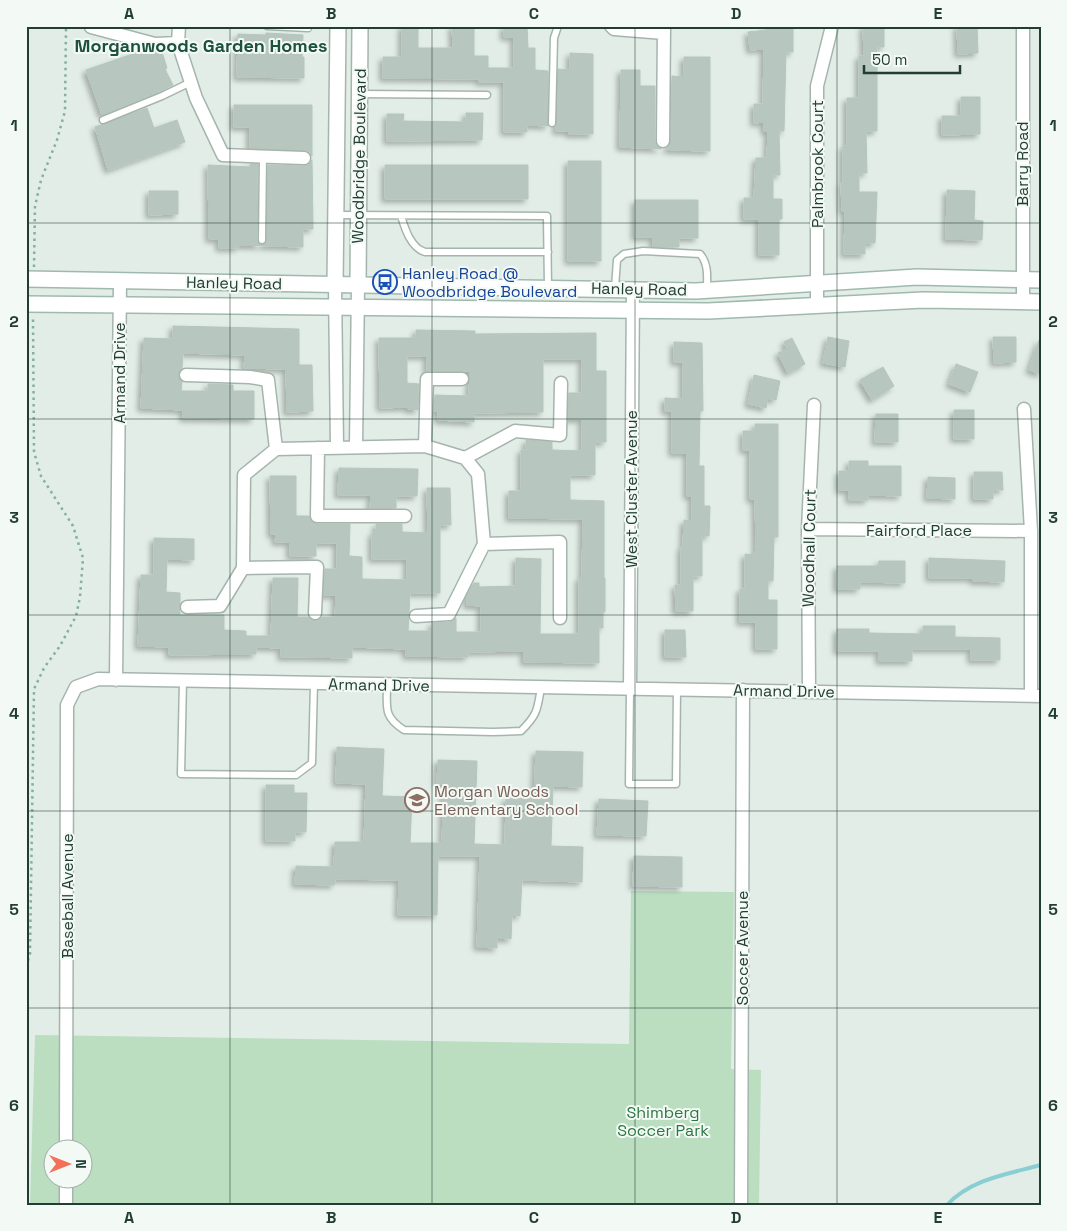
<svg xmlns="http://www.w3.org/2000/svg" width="1067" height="1231" font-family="'Space Grotesk',sans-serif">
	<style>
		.green { fill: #bbdec1; fill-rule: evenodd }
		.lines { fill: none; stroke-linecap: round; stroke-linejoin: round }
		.stream { stroke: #89ced2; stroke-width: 4 }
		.building { fill: #b7c7c0; stroke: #b4c6bd; filter: url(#shadow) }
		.service-casing { stroke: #a5b5ae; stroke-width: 9 }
		.minor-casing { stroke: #a5b5ae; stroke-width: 15 }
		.tertiary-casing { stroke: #a5b5ae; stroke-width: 18 }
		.secondary-casing { stroke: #a0b9ae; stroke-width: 18 }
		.path { stroke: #82b19e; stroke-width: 2.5; stroke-dasharray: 2.5 4; stroke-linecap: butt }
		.service { stroke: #fff; stroke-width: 6 }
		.minor { stroke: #fff; stroke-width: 12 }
		.tertiary { stroke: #fff; stroke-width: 15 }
		.secondary { stroke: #fff; stroke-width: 15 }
		.grid { fill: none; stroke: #223e34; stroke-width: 1; stroke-opacity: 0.55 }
		.labels { text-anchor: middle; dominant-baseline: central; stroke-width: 4; stroke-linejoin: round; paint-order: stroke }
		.street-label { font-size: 16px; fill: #223e34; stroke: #f3f9f5 }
		.transit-label { font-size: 16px; fill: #164399; stroke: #f3f9f5; text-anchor: start }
		.education-label { font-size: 16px; fill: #785e54; stroke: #f3f9f5; text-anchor: start }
		.park-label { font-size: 16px; fill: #2b7641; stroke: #f3f9f5 }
		.neighbourhood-label { font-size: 18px; font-weight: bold; fill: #1d513f; stroke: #f3f9f5 }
		.neatline { fill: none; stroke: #223e34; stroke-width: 2 }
		.grid-label { font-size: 16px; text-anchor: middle; font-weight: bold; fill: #223e34 }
	</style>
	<defs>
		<filter id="shadow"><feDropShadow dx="-3.5" dy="3.5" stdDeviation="2.5" flood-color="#0004"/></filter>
	</defs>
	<rect width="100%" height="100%" fill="#e2ede7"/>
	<!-- green -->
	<path class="green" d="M631 891 734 892 731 1069 761 1070 759 1205H30L35 1035 629 1044ZM52 1148H82V1178H52Z"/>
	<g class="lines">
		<!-- stream -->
		<path class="stream" d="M947 1205C971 1179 1008 1174 1041 1165"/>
	</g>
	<!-- building -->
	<path class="building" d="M402 26H418V48H453L452 26H474V56H488V68H514V37H504V26H527L528 48H535V70L548 71V126L527 125V132H504V82H479V79L383 78V57H402Z
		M767 26H793V52H786L784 131H779L780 175H773V199H782V219H779V255H759V219H744V198H754L756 158H767L768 131H764V122L754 123V104H763L764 49 750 50 748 32 767 30Z
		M863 26H884V47H877V131H866L867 173H859V192H877L875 243H865V254H844L845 211H842L841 183H843V146H847V98H859V56H864Z
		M957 26H977L978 53 958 54Z
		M266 33 303 35 302 57H304V78L237 77 238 34 266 35Z
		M144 50 162 52 167 68 165 69 173 85 102 115 86 70Z
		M570 53 593 54V134H569V131H556L558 69 570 70Z
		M684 57H710V151L670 150V149H665L670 146 671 141 672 76 684 77Z
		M621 70H640V86H655V141L656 145 661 149 620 147Z
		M961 97H980V134L942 135V116H961Z
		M234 105H312V156L309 151 304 150 250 148V127H234Z
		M147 108 154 128 177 120 185 142 108 170 95 127Z
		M466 113H483L482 140 387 141V114H404L403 121 466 122Z
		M312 160 313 229H303V247L238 245V248H219V239H209L208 165 250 167V164H258L257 240 259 244 262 245 267 240 268 165 304 166 308 165Z
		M568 161H601V261H568Z
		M385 165H528V199H385Z
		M947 190 975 191 974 220 983 221 982 240 946 239Z
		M149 191H178V214L149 215Z
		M635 200H698V238H679V247H660L653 246V237H635Z
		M173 326 299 329V365H312L313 411 287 412 286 369 244 368 245 355 183 353 182 368 178 374 182 382 181 391H208V384L233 385V391H254V419L183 418V410L141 408 144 338 173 339Z
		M416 330 475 331V334L596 333V371H606V442H595V475H570V500L604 501V578H605V612H603V628H599V663L524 662V651L468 652V657L406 656V649L352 647V658L307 657H281V648L256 647V654L169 655V647L138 646 141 575H154V538L194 539V560L167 559 166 592 180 593V615H224V630L246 631V636H271L273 578H298L297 617H308L315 621 322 617H335L336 595H324L325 569H337V543H316V556H290V542H275L276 534H271L270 476H296V516H309L310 520 317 524H350L349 556 362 557V579L407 580V559H372V533H376V524H402V532L428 533 427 488H450L451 525H440V593H410L408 631H432V623L450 622 456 618V632H481V606L467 605V595L474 583H479V587L516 586V558L541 559 540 634H579V578H582L583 519 509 518V491H521V450H526V440L552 442V450L582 451V419H568L569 393H582V359H543V412L474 413V422L438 420V411H434L435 395 469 396 470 371H427V356H407V383L419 384 418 410 408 409V407L380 408 379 338H416Z
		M828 337 849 341 845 367 823 363Z
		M993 337H1016V362L994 363Z
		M792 338 805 364 788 373 778 353 787 349 784 342Z
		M1039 340H1041V374L1029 370Z
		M674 342 702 343 703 411H700L699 466H704V506H710L709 536H702V576H693V611H676L675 585H681V547H683L684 520 692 521V496H687V453H672V411H665V398L683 399V362H674Z
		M956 364 978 372 970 392 949 384Z
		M883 367 894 386 872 400 860 380Z
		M754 375 780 381 776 400 768 398 766 408 748 404Z
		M954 410H974V439H954Z
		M876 414H898V442H875Z
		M755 424H778V537H774L773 581H768V600H777V649H756V622H740V589H745V554L755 555 756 546 755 499H750V450H743V431H755Z
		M849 461H868V466H901V496L868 495V500H849V490H839V471H849Z
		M339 468 418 469 417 496H396V508H370L371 495H338Z
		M974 472H1002L1003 490H993V499H974Z
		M928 477 955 478V499L927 498Z
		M929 558 1005 561 1004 582 973 581V578H929Z
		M879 561H905V583L860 582V589H837V566H878Z
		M923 626H955V637L1000 638V660H971V649H912V661H879V651H837V629H869V633L923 634Z
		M665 630H685L686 657H665Z
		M337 747 384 749 382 796 412 797 410 843H442L444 784H437L438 760 477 761 474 844 505 845 506 798 534 799 536 751 583 752 582 787 553 786 551 846 583 847 582 882 522 880 520 916 512 915 511 939 497 938V948L477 947 480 856H438L437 915H398L399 880 335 879 334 885 295 884 296 866 334 867 335 842H364L366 784 336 783Z
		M266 785H294V793H307L306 832H295V841H266Z
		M599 799 648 801 646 836 597 835Z
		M634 856 682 857V887L633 886Z"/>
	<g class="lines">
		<defs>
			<path id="service" d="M267 26 308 28
				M360 94 487 95
				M103 120 162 96 191 82
				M552 123 554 38 558 26
				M336 215 547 216 548 287
				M401 216C405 229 411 248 425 252H548
				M262 240 263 156
				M615 288 617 260 624 254 643 251 700 254C709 264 707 278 707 290
				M183 681 181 774 296 775 312 763 314 683
				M387 685C387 708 383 716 404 730L493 732 521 731C538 714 537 710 541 688
				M630 689 629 784H676L677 689"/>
			<path id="minor" d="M179 26 178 43 196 98 223 155 304 158
				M611 26 614 29 664 33
				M91 27 155 44 178 43
				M663 141 664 26
				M335 285 337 447
				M1023 301V26
				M817 305V86L832 26
				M186 375 250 377 268 380 276 449
				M1024 409 1031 531V695
				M356 446 358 286
				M425 446 427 379H462
				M318 448 317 516H405
				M465 458 515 431 560 435 561 383
				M808 529 1031 531
				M484 544 560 542V618
				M243 568 317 567 315 613
				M187 607 220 606 243 568 244 475 276 449 425 446 465 458 478 474 484 544 449 614 416 616
				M116 680 120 281
				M630 689 633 290
				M809 692 808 529 814 405
				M66 1148 67 705 76 687 98 679 1041 696
				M66 1205V1178
				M741 1205 743 690"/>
			<path id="tertiary" d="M335 285 338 26
				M358 286 360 26"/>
			<path id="secondary" d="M26 279 696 291 917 277 1041 280
				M26 304 708 311 923 300 1041 302"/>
		</defs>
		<!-- service casing -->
		<use href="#service" class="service-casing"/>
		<!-- minor casing -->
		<use href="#minor" class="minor-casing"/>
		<!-- tertiary casing -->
		<use href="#tertiary" class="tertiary-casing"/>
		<!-- secondary casing -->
		<use href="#secondary" class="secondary-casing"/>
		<!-- path -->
		<path class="path" d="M34 267 35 206 41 180 57 140 65 111 66 26
			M26 967 30 954 34 689 44 668 60 646 76 616 80 597 83 558 73 526 41 476 34 452 33 318"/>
		<!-- service -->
		<use href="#service" class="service"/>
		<!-- minor -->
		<use href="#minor" class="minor"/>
		<!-- tertiary -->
		<use href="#tertiary" class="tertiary"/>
		<!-- secondary -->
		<use href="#secondary" class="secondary"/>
	</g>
	<!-- grid -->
	<path class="grid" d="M230 26V1205M432 26V1205M635 26V1205M837 26V1205M26 223H1041M26 419H1041M26 615H1041M26 811H1041M26 1008H1041"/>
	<!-- icons -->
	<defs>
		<symbol id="bus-ring" viewBox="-11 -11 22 22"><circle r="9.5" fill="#f3f9f5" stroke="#1a4fb4" stroke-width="1.5"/><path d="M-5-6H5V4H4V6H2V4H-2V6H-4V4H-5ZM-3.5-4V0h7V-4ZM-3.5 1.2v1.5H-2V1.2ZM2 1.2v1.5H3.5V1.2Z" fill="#1a4fb4"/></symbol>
		<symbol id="school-ring" viewBox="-11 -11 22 22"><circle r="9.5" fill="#f3f9f5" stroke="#8d6e63" stroke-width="1.5"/><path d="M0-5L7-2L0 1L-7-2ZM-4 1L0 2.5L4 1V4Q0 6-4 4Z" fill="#8d6e63"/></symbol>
	</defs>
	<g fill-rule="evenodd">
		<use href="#bus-ring" x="371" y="268" width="28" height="28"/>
		<use href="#school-ring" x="403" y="786" width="28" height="28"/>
	</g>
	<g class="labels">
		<!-- street labels -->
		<g class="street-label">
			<text transform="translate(359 156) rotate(-89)">Woodbridge Boulevard</text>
			<text transform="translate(817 164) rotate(-90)">Palmbrook Court</text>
			<text transform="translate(1022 164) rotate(-90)">Barry Road</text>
			<text transform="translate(234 283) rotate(1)">Hanley Road</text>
			<text transform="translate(639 289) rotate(1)">Hanley Road</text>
			<text transform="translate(119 373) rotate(-90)">Armand Drive</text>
			<text transform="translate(631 489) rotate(-90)">West Cluster Avenue</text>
			<text x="919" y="530">Fairford Place</text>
			<text transform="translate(809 548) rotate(-89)">Woodhall Court</text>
			<text transform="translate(379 685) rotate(1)">Armand Drive</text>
			<text transform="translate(784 691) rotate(1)">Armand Drive</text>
			<text transform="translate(67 896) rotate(-90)">Baseball Avenue</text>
			<text transform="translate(742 948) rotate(-90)">Soccer Avenue</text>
		</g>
		<!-- transit labels -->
		<g class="transit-label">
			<text x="402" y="273">Hanley Road @<tspan x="402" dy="18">Woodbridge Boulevard</tspan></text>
		</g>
		<!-- education labels -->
		<g class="education-label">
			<text x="434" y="791">Morgan Woods<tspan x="434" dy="18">Elementary School</tspan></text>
		</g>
		<!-- park labels -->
		<g class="park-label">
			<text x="663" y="1112">Shimberg<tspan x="663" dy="18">Soccer Park</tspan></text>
		</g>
		<!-- neighbourhood labels -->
		<g class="neighbourhood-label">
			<text x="201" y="45">Morganwoods Garden Homes</text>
		</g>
	</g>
	<!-- border -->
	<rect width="1067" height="1231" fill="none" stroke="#f3f9f5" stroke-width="55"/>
	<!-- north arrow -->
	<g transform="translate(68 1164) rotate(90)"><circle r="24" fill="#f3f9f5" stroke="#9faea8"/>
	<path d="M0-4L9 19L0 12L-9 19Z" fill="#f47059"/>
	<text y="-8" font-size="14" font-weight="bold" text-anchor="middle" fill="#223e34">N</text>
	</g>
	<!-- scale -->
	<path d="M864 65v8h96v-8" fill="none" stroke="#223e34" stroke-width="2.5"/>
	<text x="872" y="65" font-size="15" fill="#223e34" stroke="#f3f9f5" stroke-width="4" paint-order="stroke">50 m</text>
	<rect x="28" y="28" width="1012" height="1176" class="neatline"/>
	<g class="grid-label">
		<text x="129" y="19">A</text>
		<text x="331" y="19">B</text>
		<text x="534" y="19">C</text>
		<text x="736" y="19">D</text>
		<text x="938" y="19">E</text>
		<text x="14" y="131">1</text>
		<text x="1053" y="131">1</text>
		<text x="14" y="327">2</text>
		<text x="1053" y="327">2</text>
		<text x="14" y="523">3</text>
		<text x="1053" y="523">3</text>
		<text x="14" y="719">4</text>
		<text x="1053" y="719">4</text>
		<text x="14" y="915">5</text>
		<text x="1053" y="915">5</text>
		<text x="14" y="1111">6</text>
		<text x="1053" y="1111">6</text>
		<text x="129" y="1223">A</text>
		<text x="331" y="1223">B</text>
		<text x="534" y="1223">C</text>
		<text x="736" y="1223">D</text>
		<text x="938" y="1223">E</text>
	</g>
</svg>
